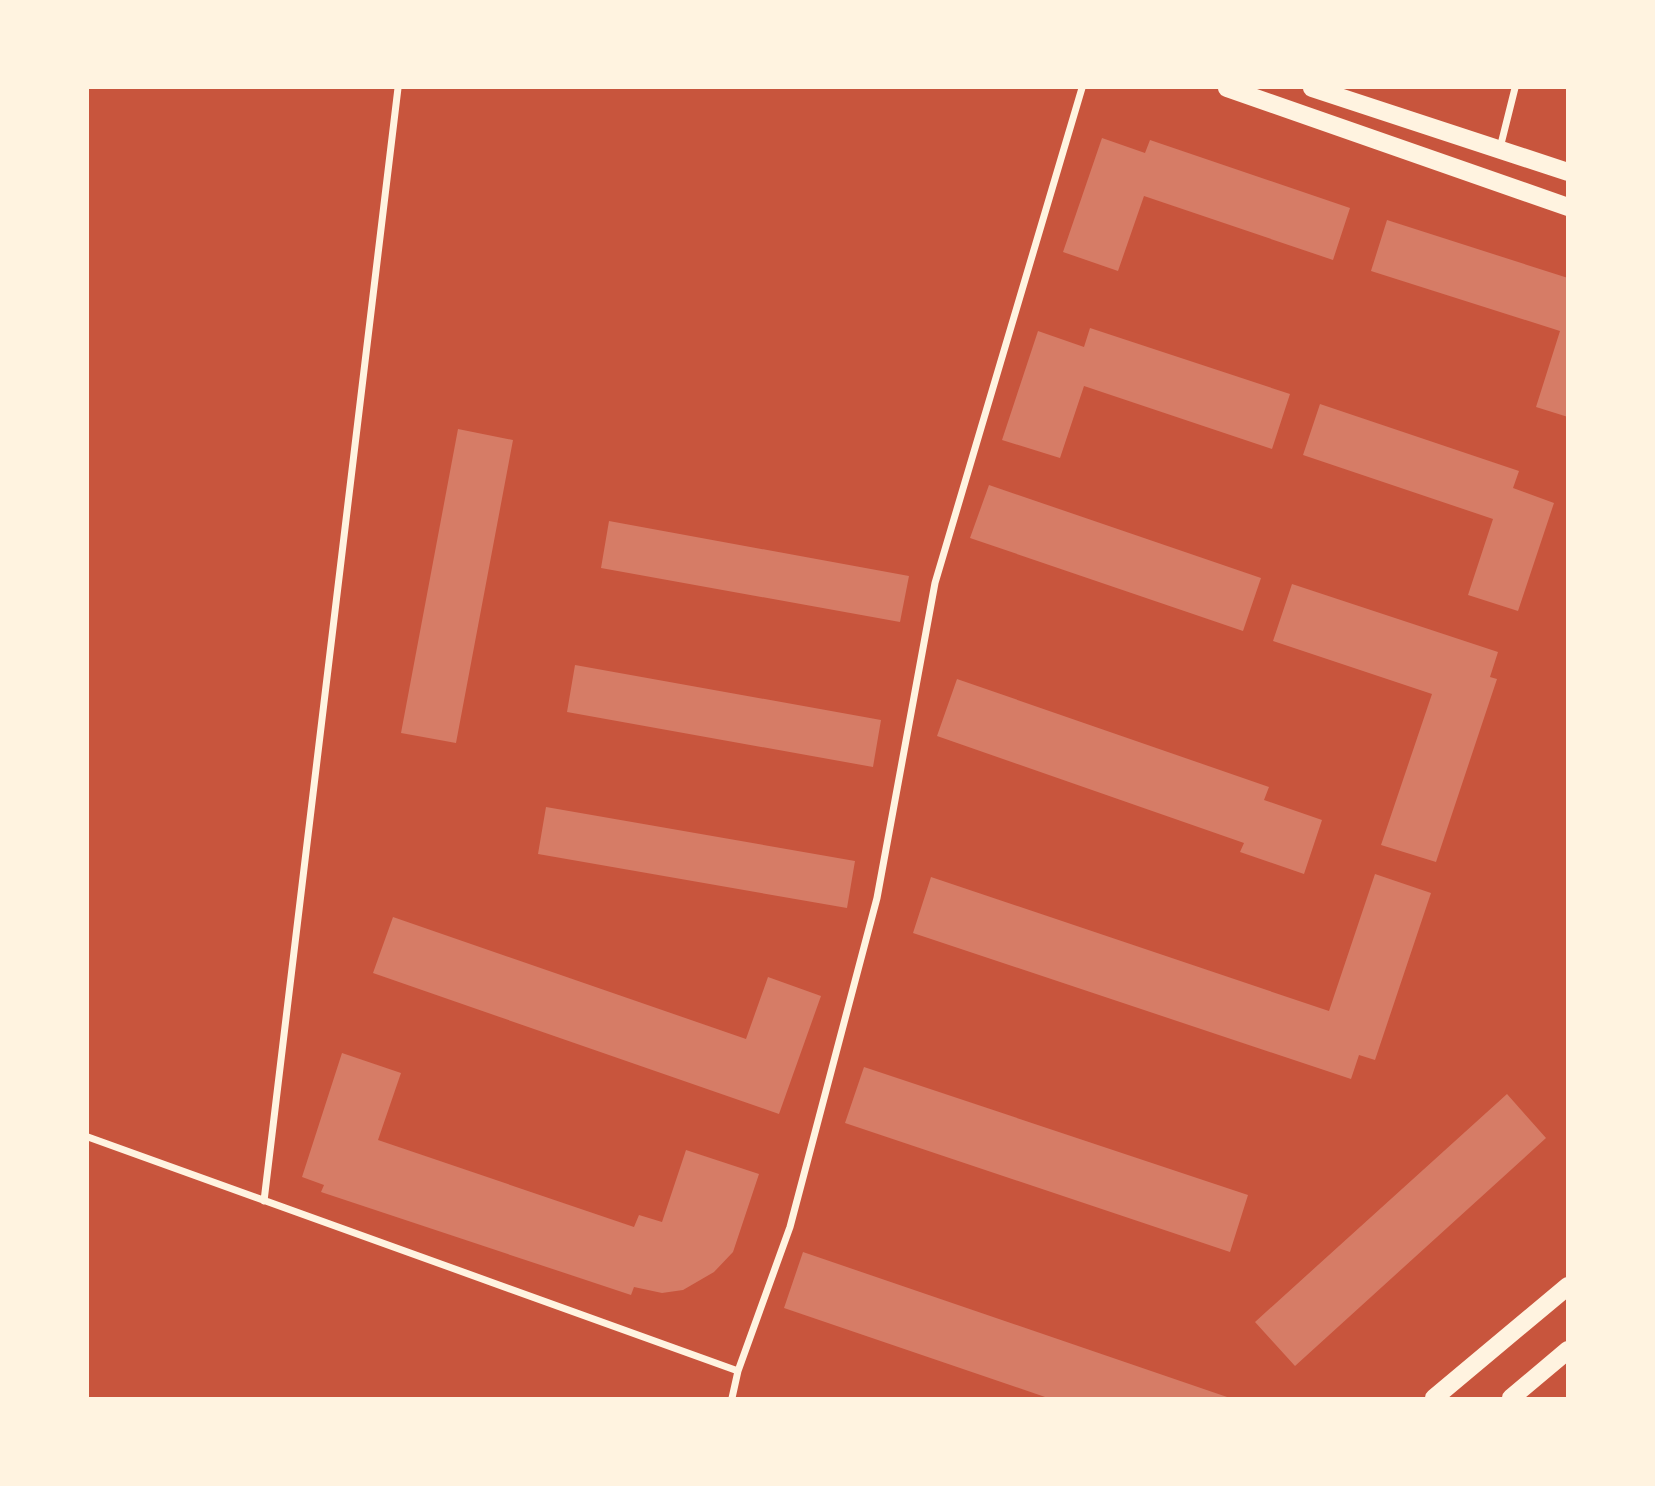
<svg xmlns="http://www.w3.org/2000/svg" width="1655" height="1486" font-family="'Alegreya Sans',sans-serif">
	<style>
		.building { fill: #d67c66 }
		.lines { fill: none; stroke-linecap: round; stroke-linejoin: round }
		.minor { stroke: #fff3e0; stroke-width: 7 }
		.primary { stroke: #fff3e0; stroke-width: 18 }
	</style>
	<rect width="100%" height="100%" fill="#c8553d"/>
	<!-- building -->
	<path class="building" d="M1102 138 1145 153 1150 140 1350 208 1333 260 1144 196 1118 271 1063 252Z
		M1387 220 1568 278V417L1536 407 1560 331 1371 271Z
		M1090 328 1290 394 1272 449 1084 386 1060 458 1002 440 1038 331 1084 347Z
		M1320 404 1519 471 1513 488 1554 503 1518 611 1468 595 1493 519 1303 455Z
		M458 429 513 440 456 743 401 733Z
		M989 485 1261 578 1243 631 970 538Z
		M609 521 909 576 900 622 601 568Z
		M1292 584 1498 652 1490 677 1497 679 1436 862 1381 845 1432 694 1273 641Z
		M575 665 881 720 873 767 567 712Z
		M957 679 1269 787 1264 800 1322 820 1304 874 1240 852 1244 843 937 736Z
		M546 807 855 861 847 908 538 854Z
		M1375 874 1431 893 1375 1060 1359 1055 1351 1079 913 933 931 877 1329 1011Z
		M393 917 746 1039 768 977 821 996 779 1114 373 973Z
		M342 1053 401 1073 378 1140 634 1227 639 1215 662 1222 686 1150 759 1174 733 1252 714 1272 683 1290 662 1293 634 1287 631 1295 321 1192 324 1185 302 1177Z
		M864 1067 1248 1195 1230 1252 845 1123Z
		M1507 1094 1546 1138 1295 1366 1255 1322Z
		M803 1252 1230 1398H1048L784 1308Z"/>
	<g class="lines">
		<!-- minor -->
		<path class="minor" d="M1500 148 1515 88
			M88 1137 738 1371
			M264 1201 398 88
			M732 1398 738 1371 790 1227 877 898 935 583 1082 88"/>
		<!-- primary -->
		<path class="primary" d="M1227 88 1568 207
			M1312 88 1568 172
			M1434 1398 1568 1286
			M1511 1398 1568 1350"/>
	</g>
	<!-- border -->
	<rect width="1655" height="1486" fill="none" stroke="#fff3e0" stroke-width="178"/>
</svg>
